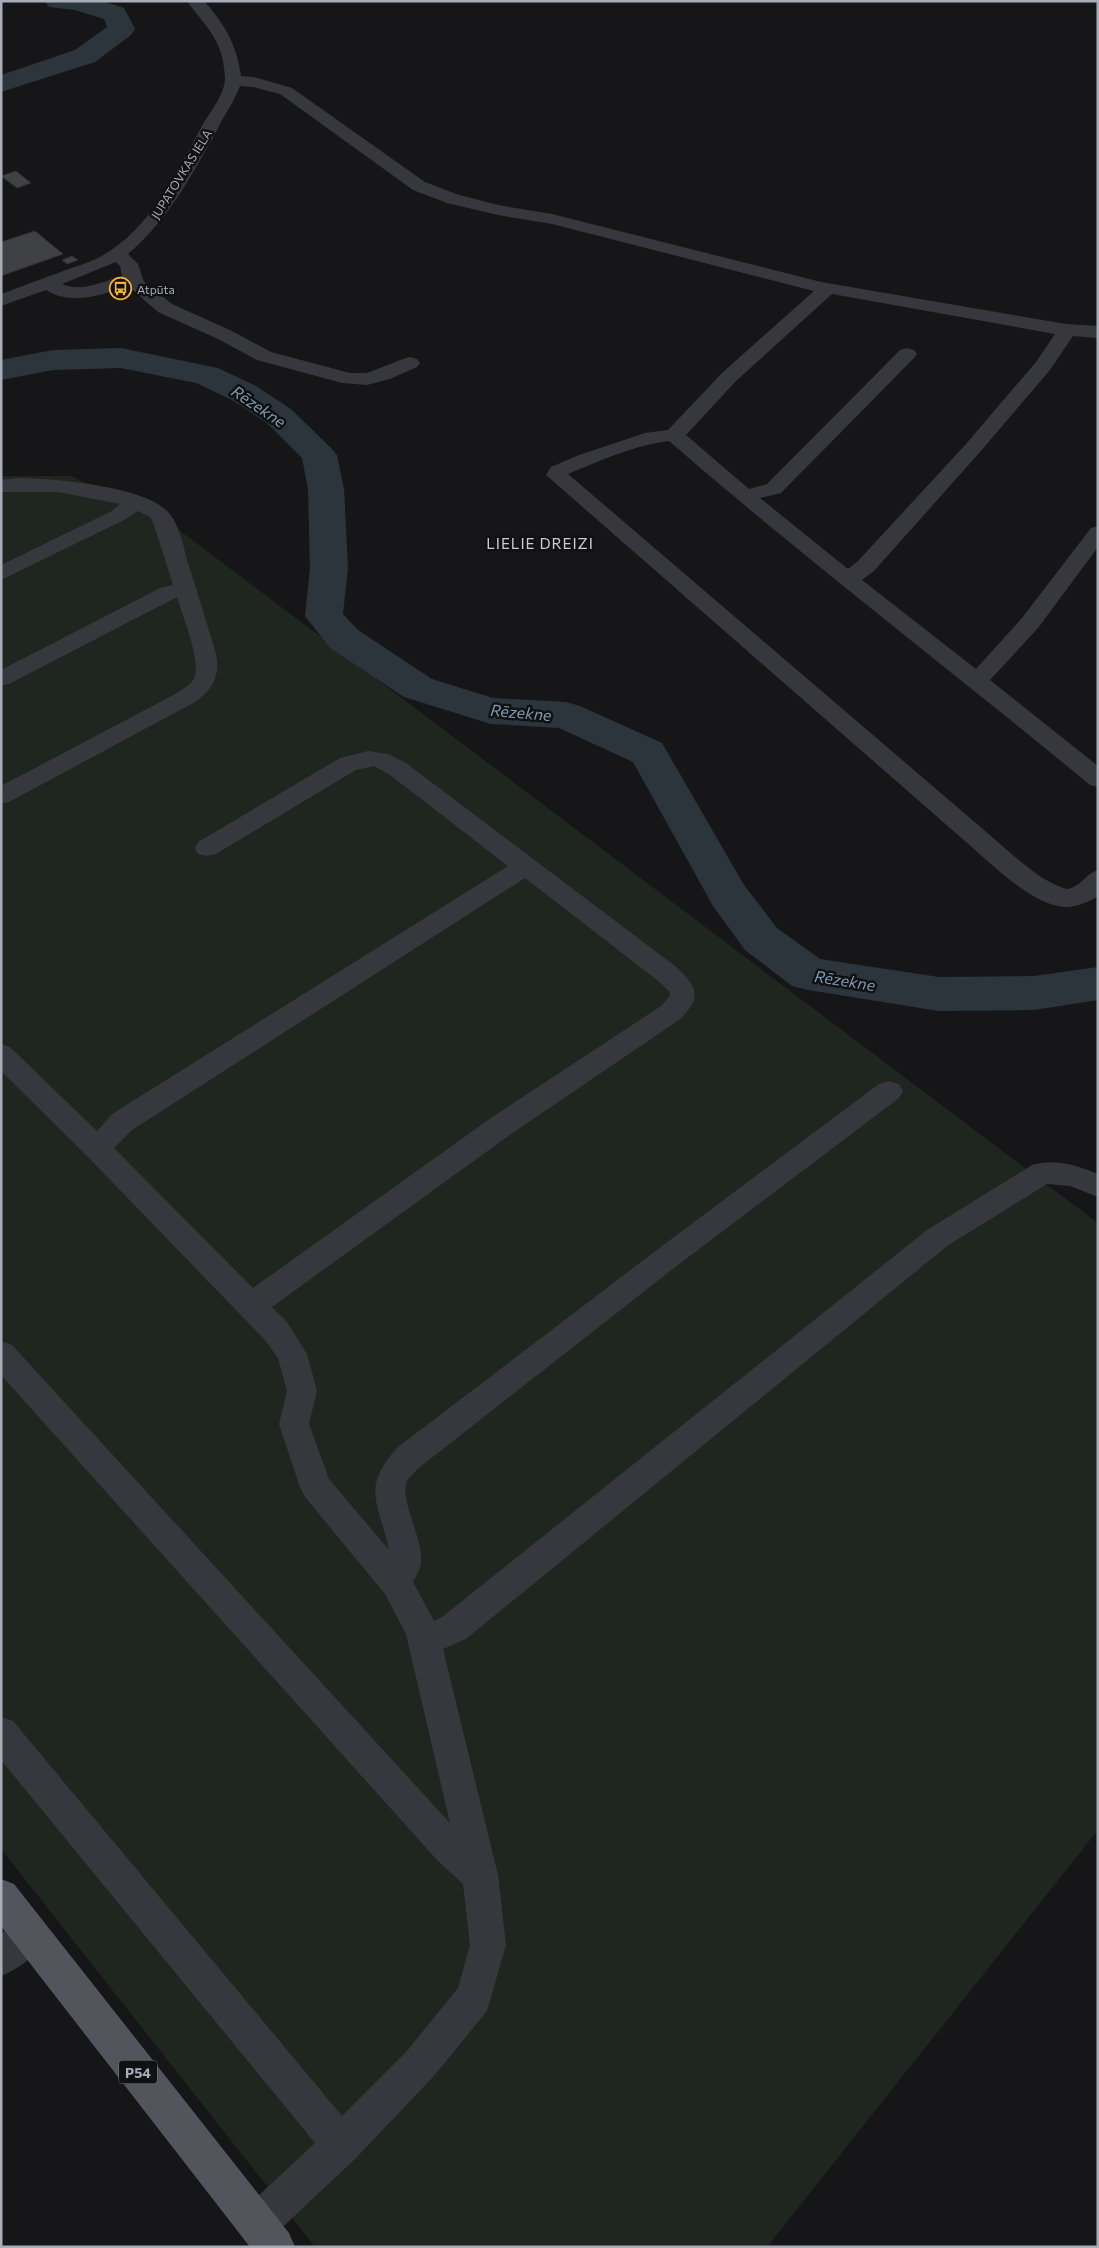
<svg xmlns="http://www.w3.org/2000/svg" width="1099" height="2248" font-family="Commissioner,sans-serif">
	<style>
		.green { fill: #1e261f }
		.lines { fill: none; stroke-linecap: round; stroke-linejoin: round }
		.river { fill: #2c353c; fill-rule: evenodd }
		.building { fill: #404145; stroke: #303034 }
		.minor { fill: #37383d; fill-rule: evenodd }
		.major { fill: #53555c; fill-rule: evenodd }
		.labels { text-anchor: middle; dominant-baseline: central; stroke-width: 5; stroke-linejoin: round; paint-order: stroke }
		.far-street-label { font-size: 12px; fill: #a8adb8; stroke: #111113 }
		.far-poi-label { font-size: 12px; fill: #a8adb8; stroke: #111113; text-anchor: start }
		.shield { fill: #111113; stroke: #7b7e86; stroke-width: 1 }
		.shield-label { font-size: 14px; font-weight: bold; fill: #a8adb8 }
		.far-quarter-label { font-size: 15px; letter-spacing: 1px; fill: #c9ccd4; stroke: #111113 }
		.water-label { font-size: 16px; font-style: italic; fill: #7f9bb3; stroke: #111113 }
	</style>
	<rect width="100%" height="100%" fill="#161618"/>
	<!-- green -->
	<path class="green" d="M1 476H71L171 524 1098 1223V1830L767 2247H315L1 1849Z"/>
	<g class="lines">
		<!-- river -->
		<path class="river" d="M45 1H102L124 8 135 29 131 35 95 62 1 92V75L75 50 107 27 104 19 75 10 49 7Z
			M121 348 218 368 256 386 291 409 331 448 337 455 344 489 348 568 343 614 358 630 432 679 493 698 566 702 580 706 662 743 744 885 777 928 820 959 939 977 1034 976 1098 967V1000L1034 1010 939 1011 808 990 792 986 745 950 713 906 633 762 559 728 491 724 404 697 330 648 305 616 310 568 308 489 302 458 267 423 232 400 196 383 121 368 53 370 1 380V360L53 350Z"/>
	</g>
	<!-- building -->
	<path class="building" d="M16 171 31 183 17 188 1 176Z
		M35 231 63 254 1 276V242Z
		M72 256 78 260 67 264 62 260Z"/>
	<g class="lines">
		<!-- minor -->
		<path class="minor" d="M187 1H204C225 24 237 46 241 76L254 77 292 88 425 182 459 195 498 205 552 214 821 282 1066 324 1098 326V338L1073 336 1050 370 980 452 874 571 862 580 976 669 1022 618 1091 528 1098 526V547L1038 628 990 680 1098 766V787L1090 785C950 669 806 560 669 441 635 445 599 461 568 474L984 830C1004 847 1042 884 1067 889 1081 887 1085 874 1098 870L1097 897C1088 902 1079 906 1068 907 1034 908 991 863 966 842L546 475 551 467 579 455 645 433 668 430 722 373 814 291 552 224 498 215 447 203 413 190 280 94 253 87 240 86C234 102 224 115 217 130 192 175 168 220 128 254L138 264 144 282 172 304 232 331 271 352 350 373H367L403 359 410 357 417 359 420 363 417 367 390 379 367 385 342 383 257 360 218 339 158 312 128 286C102 295 71 306 46 290L1 306V294C23 286 44 278 66 270 76 266 88 263 98 258 149 232 176 173 202 126 210 112 225 94 225 78 223 39 208 30 187 1ZM116 262 120 266 122 276C104 281 81 293 62 284ZM832 294 1055 334 1036 362 966 444 858 561 848 569 760 498 781 493 914 358 917 354 914 350 907 348 900 350 767 484 749 489 686 435 736 381Z
			M17 478C51 478 143 486 167 511 180 524 183 546 188 563 198 594 207 624 216 654 220 676 214 689 195 702L9 802 1 804V786L179 692C184 688 191 684 194 679 202 662 182 615 177 597L9 684 1 686V670L160 588 173 585 153 522 150 517 138 511 126 519 1 580V565L112 511 120 504 58 492H1V480Z
			M368 751 388 754 406 763 675 966C698 986 702 998 679 1020L511 1134 272 1307 287 1322 307 1354 317 1391 309 1424 329 1479 389 1550C379 1502 360 1489 398 1447L658 1249 879 1084 889 1081 899 1084 903 1091 899 1098 678 1265 420 1467C416 1471 410 1476 407 1481 399 1498 423 1539 421 1561 421 1568 416 1576 413 1582L434 1621 442 1617 927 1230 1032 1165C1054 1158 1077 1165 1098 1174V1197L1070 1186 1047 1184 947 1246 466 1639 443 1649 498 1875 506 1945 487 2011 433 2077 355 2159 271 2238 257 2244 243 2238 237 2224 243 2210 315 2143 1 1760V1717L13 1721 342 2116 407 2051 458 1988 470 1945 463 1884 438 1861 1 1375V1341L12 1345 450 1823 406 1634 385 1594 305 1497 300 1487 279 1424 287 1391 278 1358 265 1340 86 1155 1 1071V1044L10 1047 97 1131 112 1114 508 866 390 775 374 766 356 770 216 854 207 856 198 854 195 848 198 842 340 758ZM525 878 657 980 670 992 669 997 661 1006 491 1118 253 1288 114 1148 132 1130Z
			M30 1915 43 1920 48 1933C40 1953 21 1968 1 1976V1934L17 1920Z"/>
		<!-- major -->
		<path class="major" d="M1 1879 14 1884 289 2233 295 2247H250L1 1926Z"/>
	</g>
	<!-- icons -->
	<defs>
		<symbol id="bus-ring" viewBox="-11 -11 22 22"><circle r="9.5" fill="#111113" stroke="#f2b134" stroke-width="1.5"/><path d="M-5-6H5V4H4V6H2V4H-2V6H-4V4H-5ZM-3.5-4V0h7V-4ZM-3.5 1.2v1.5H-2V1.2ZM2 1.2v1.5H3.5V1.2Z" fill="#f2b134"/></symbol>
	</defs>
	<g fill-rule="evenodd">
		<use href="#bus-ring" x="108" y="276" width="25" height="25"/>
	</g>
	<g class="labels">
		<!-- far-street labels -->
		<g class="far-street-label">
			<text transform="translate(181 174) rotate(-58)">JUPATOVKAS IELA</text>
		</g>
		<!-- far-poi labels -->
		<g class="far-poi-label">
			<text x="137" y="289">Atpūta</text>
		</g>
		<!-- shield labels -->
		<rect class="shield" x="119" y="2060.5" width="38" height="23" rx="4"/>
		<g class="shield-label">
			<text x="138" y="2072">P54</text>
		</g>
		<!-- far-quarter labels -->
		<g class="far-quarter-label">
			<text x="540" y="543">LIELIE DREIZI</text>
		</g>
		<!-- water labels -->
		<g class="water-label">
			<text transform="translate(259 406) rotate(34)">Rēzekne</text>
			<text transform="translate(521 712) rotate(5)">Rēzekne</text>
			<text transform="translate(845 980) rotate(9)">Rēzekne</text>
		</g>
	</g>
	<!-- border -->
	<rect width="1099" height="2248" fill="none" stroke="#a8adb8" stroke-width="5"/>
</svg>
